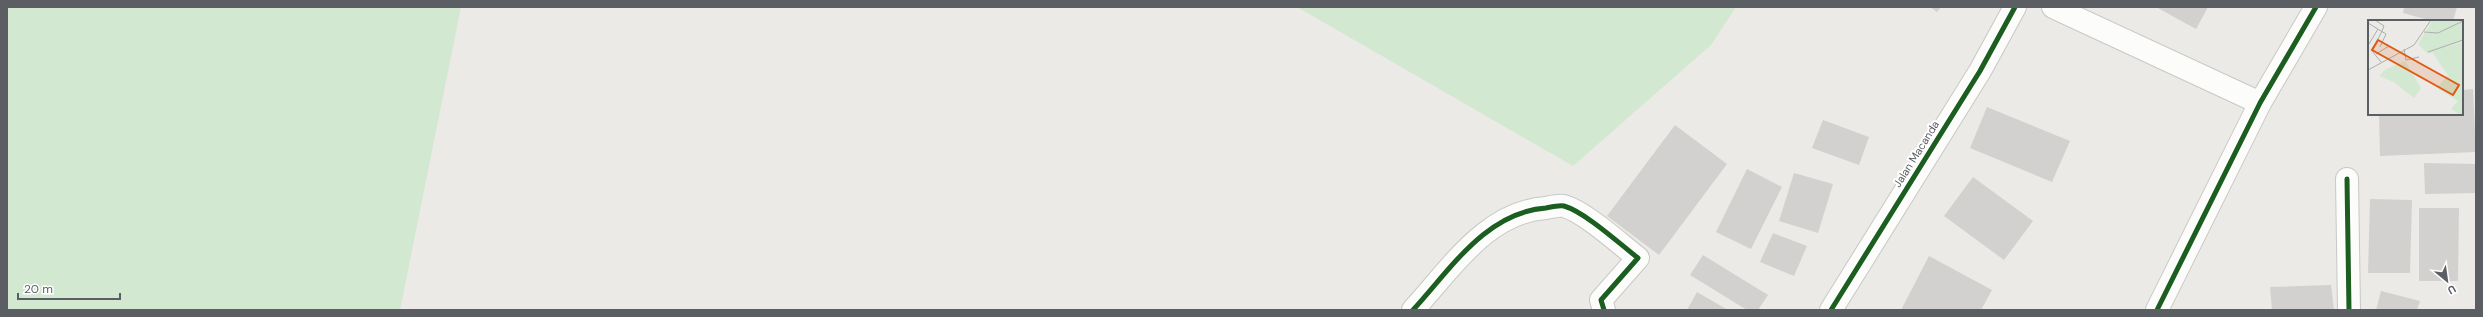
<svg xmlns="http://www.w3.org/2000/svg" width="2483" height="317" font-family="'DM Sans',sans-serif">
	<style>
		.green { fill: #d3e8d0 }
		.building { fill: #d2d1cf }
		.lines { fill: none; stroke-linecap: round; stroke-linejoin: round }
		.minor-casing { stroke: #c8c8c8; stroke-width: 24 }
		.tertiary-casing { stroke: #c8c8c8; stroke-width: 24 }
		.minor { stroke: #fcfcfb; stroke-width: 22 }
		.tertiary { stroke: #fcfcfb; stroke-width: 22 }
		.cycleway-casing { stroke: #fff; stroke-width: 8 }
		.cycleway { stroke: #1b5e20; stroke-width: 5 }
		.labels { text-anchor: middle; dominant-baseline: central; stroke-width: 4; stroke-linejoin: round; paint-order: stroke }
		.street-label { font-size: 11px; fill: #5b5f64; stroke: #fff }
		.inset-road { fill: none; stroke: #adaeae; stroke-width: 1 }
		.view { fill: #e15910; fill-opacity: 0.15; stroke: #e15910; stroke-width: 2 }
		.inset-edge { fill: none; stroke: #5b5f64; stroke-width: 2 }
	</style>
	<rect width="100%" height="100%" fill="#ebeae6"/>
	<!-- green -->
	<path class="green" d="M7 7H461L400 310H7Z
		M1297 7H1736L1711 45 1573 166Z"/>
	<!-- building -->
	<path class="building" d="M1930 7H1941L1937 12Z
		M2156 7H2208L2196 29Z
		M2404 7H2457L2453 21H2432L2403 13Z
		M2473 89 2476 152 2380 156 2379 114H2462V90Z
		M1987 107 2070 141 2052 182 1970 148Z
		M1823 120 1869 137 1859 165 1812 148Z
		M1675 125 1727 164 1659 255 1607 216Z
		M2424 163 2476 164V193L2425 194Z
		M1747 169 1782 187 1751 249 1716 232Z
		M1794 173 1833 184 1818 233 1779 221Z
		M1973 177 2033 221 2004 260 1944 216Z
		M2370 199 2412 200 2410 273H2368Z
		M2419 208H2459L2458 281H2419Z
		M1773 233 1807 246 1794 276 1760 262Z
		M1703 255 1768 295 1758 310H1747L1690 275Z
		M1929 256 1992 290 1981 310H1901Z
		M2331 285 2334 310H2272L2270 287Z
		M2381 291 2420 301 2417 310H2376Z
		M1697 292 1728 310H1687Z"/>
	<g class="lines">
		<defs>
			<path id="minor" d="M2053 7 2260 103
				M2347 179 2349 310
				M1413 310C1450 270 1486 212 1546 208 1551 207 1559 205 1564 206 1585 212 1620 244 1638 258L1601 300 1604 310
				M2157 310 2260 103 2316 7"/>
			<path id="tertiary" d="M1831 310 1980 71 2015 7"/>
		</defs>
		<!-- minor casing -->
		<use href="#minor" class="minor-casing"/>
		<!-- tertiary casing -->
		<use href="#tertiary" class="tertiary-casing"/>
		<!-- minor -->
		<use href="#minor" class="minor"/>
		<!-- tertiary -->
		<use href="#tertiary" class="tertiary"/>
		<defs>
			<path id="cycleway" d="M2347 179 2349 310
				M1413 310C1450 270 1486 212 1546 208 1551 207 1559 205 1564 206 1585 212 1620 244 1638 258L1601 300 1604 310
				M1831 310 1980 71 2015 7
				M2157 310 2260 103 2316 7"/>
		</defs>
		<!-- cycleway casing -->
		<use href="#cycleway" class="cycleway-casing"/>
		<!-- cycleway -->
		<use href="#cycleway" class="cycleway"/>
	</g>
	<g class="labels">
		<!-- street labels -->
		<g class="street-label">
			<text transform="translate(1916 154) rotate(-58)">Jalan Macanda</text>
		</g>
	</g>
	<!-- overview -->
	<g transform="translate(2368 20)">
		<rect width="95" height="95" fill="#ebeae6"/>
		<path d="M65 0H95V21L60 34 50 24ZM95 22V95H93L83 89 90 81 69 68 80 55 64 32ZM37 41 53 68 46 78 26 62 11 56 18 49Z" fill="#d3e8d0"/>
		<path class="inset-road" d="M7 0 16 6 14 11M0 3 18 14 12 27M56 12 70 13 95 1M1 24 10 9M36 29 38 40 51 37M60 32 95 20M8 34 21 26M13 42 4 31 14 11M0 50 46 25 63 0"/>
		<path class="view" d="M10 20 91 65 85 75 4 30Z"/>
		<rect width="95" height="95" class="inset-edge"/>
	</g>
	<!-- border -->
	<rect width="2483" height="317" fill="none" stroke="#5b5f64" stroke-width="16"/>
	<!-- north arrow -->
	<g transform="translate(2447 281) rotate(151)" stroke="#ffffff" stroke-width="3" paint-order="stroke">
	<path d="M0-3L7 15L0 10L-7 15Z" fill="#5b5f64"/>
	<text y="-6" font-size="11" font-weight="bold" text-anchor="middle" fill="#5b5f64">U</text>
	</g>
	<!-- scale -->
	<path d="M18 293v6h102v-6" fill="none" stroke="#5b5f64" stroke-width="2"/>
	<text x="24" y="293" font-size="12" fill="#5b5f64" stroke="#ffffff" stroke-width="3" paint-order="stroke">20 m</text>
</svg>
